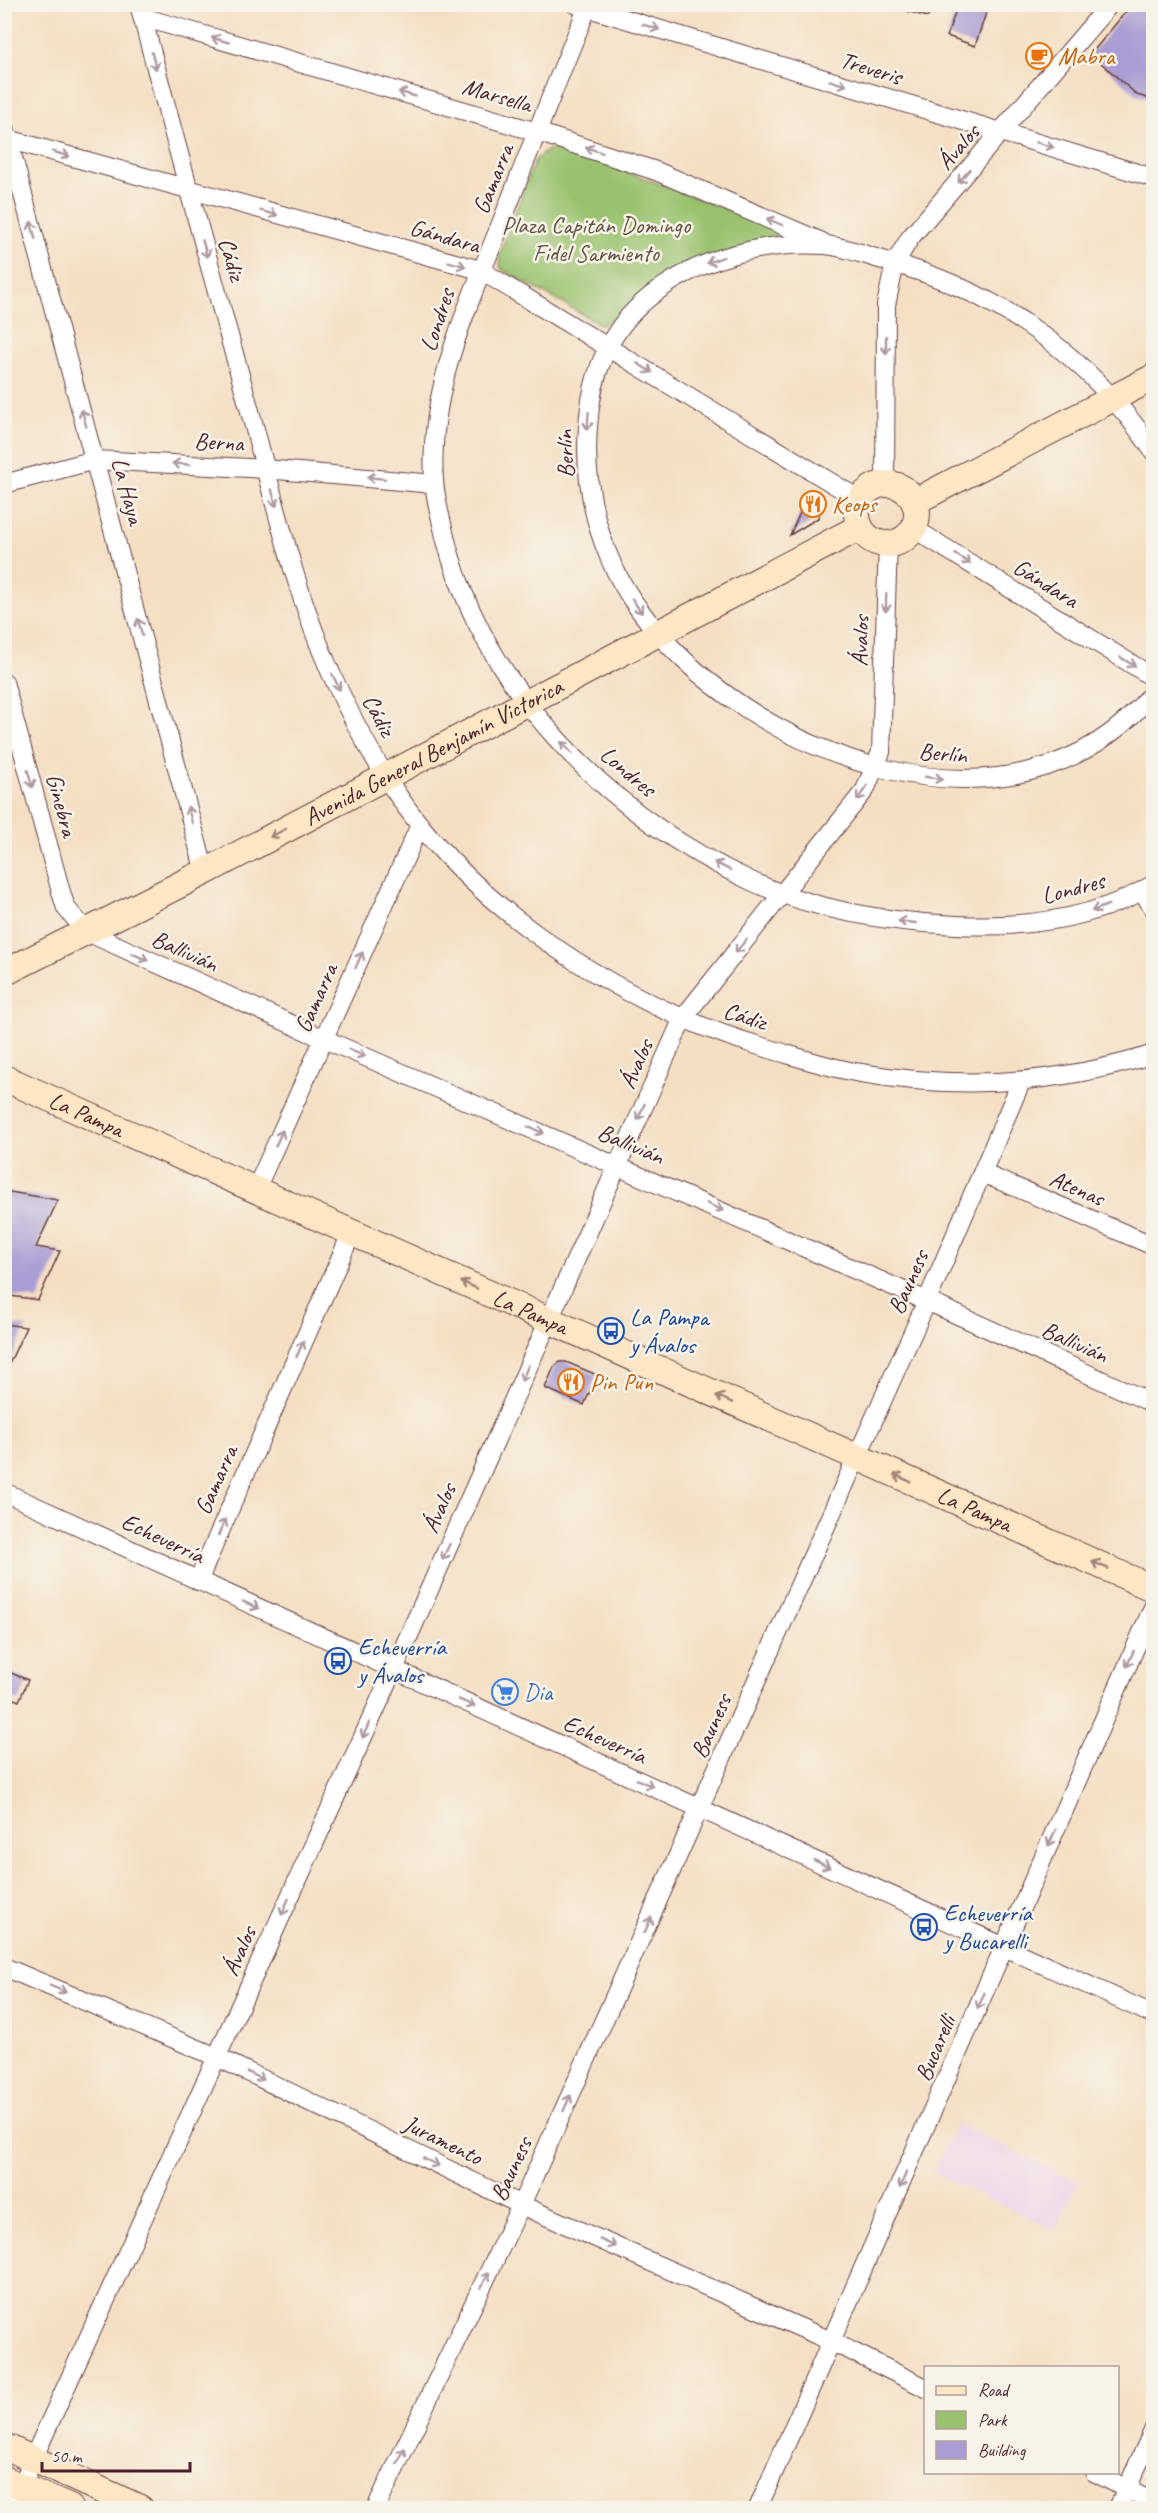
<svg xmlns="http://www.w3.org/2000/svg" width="1158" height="2513" font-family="Caveat,sans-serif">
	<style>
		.built { fill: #ecd1ea }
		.green { fill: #9ac26e; stroke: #72704c; stroke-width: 1.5 }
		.building { fill: #aa9dd3 }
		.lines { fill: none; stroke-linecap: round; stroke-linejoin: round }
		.street-casing { stroke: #643c42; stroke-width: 20 }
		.secondary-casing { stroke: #643c42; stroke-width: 28 }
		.street { stroke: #fff; stroke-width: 18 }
		.secondary { stroke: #fce6c4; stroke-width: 26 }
		.oneway { stroke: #ae9aa0 }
		.oneway2 { stroke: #a38278 }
		.labels { text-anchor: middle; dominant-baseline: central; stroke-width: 5; stroke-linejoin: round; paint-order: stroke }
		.food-label { font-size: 24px; fill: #c56008; stroke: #f7f3e8; text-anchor: start }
		.street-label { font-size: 24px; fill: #4a1f2b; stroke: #f7f3e8 }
		.park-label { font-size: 24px; fill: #62503f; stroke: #f7f3e8 }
		.transit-label { font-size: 24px; fill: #164399; stroke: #f7f3e8; text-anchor: start }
		.shop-label { font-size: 24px; fill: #366cbe; stroke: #f7f3e8; text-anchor: start }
	</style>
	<rect width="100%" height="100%" fill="#f7f3e8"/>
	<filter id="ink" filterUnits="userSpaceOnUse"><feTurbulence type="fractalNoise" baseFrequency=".0167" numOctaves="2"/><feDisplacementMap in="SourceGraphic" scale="12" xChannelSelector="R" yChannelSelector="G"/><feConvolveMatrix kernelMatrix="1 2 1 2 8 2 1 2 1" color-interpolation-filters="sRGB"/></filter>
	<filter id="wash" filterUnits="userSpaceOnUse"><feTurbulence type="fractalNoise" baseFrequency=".008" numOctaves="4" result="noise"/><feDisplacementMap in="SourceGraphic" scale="24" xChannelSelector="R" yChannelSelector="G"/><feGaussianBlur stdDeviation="1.35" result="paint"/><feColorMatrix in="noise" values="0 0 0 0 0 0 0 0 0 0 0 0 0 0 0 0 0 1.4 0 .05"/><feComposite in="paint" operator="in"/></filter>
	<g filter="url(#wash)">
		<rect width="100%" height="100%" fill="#f4dfc3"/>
		<!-- built -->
		<path class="built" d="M956 2124 1078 2182 1055 2230 933 2173Z"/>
		<!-- green -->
		<path class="green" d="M561 147 774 227 776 236 772 242 647 293 602 325 501 269 499 255 535 160 548 150Z"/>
		<g id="blocks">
			<!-- building -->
			<path class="building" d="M902 4H932L928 17 900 9Z
				M958 4H989L975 46 947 36Z
				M1132 4 1154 5V100L1137 95 1091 54Z
				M808 495 821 504 818 518 790 535Z
				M4 1191 58 1200 36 1247 60 1251 38 1300 4 1295Z
				M4 1324 26 1327 4 1375Z
				M560 1362H566L597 1375 584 1405 545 1388 554 1367Z
				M4 1670 28 1680 19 1701 4 1695Z"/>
		</g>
	</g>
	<g filter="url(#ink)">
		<use href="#blocks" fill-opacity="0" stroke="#643c42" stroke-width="1.5"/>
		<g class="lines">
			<defs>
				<path id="street" d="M139 4C174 138 211 271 248 404 273 493 293 587 330 671 354 724 383 779 419 824 503 928 636 1010 763 1047 795 1056 828 1068 861 1073 959 1090 1059 1084 1154 1054
					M575 4 1154 178
					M589 4C559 76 530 149 502 221 469 304 428 388 434 480 435 499 441 518 445 537 484 690 610 816 751 881 814 910 887 922 956 925 1023 928 1095 920 1154 884
					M142 17 537 132 656 171 822 242
					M4 124 205 872
					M4 138 480 270 860 500
					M1154 452C1089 355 997 291 886 261 867 256 846 247 826 245 762 241 697 258 647 299 607 332 591 376 588 427 583 490 600 556 638 608 746 757 1018 861 1154 691
					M4 484 95 460 266 469 434 484
					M885 484 886 305 895 263 910 238 1110 4
					M913 528 1154 678
					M4 682 61 892 66 908 87 932 324 1039 927 1301 1154 1404
					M1142 891 1154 909
					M982 1173 1154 1246
					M255 1191 420 825
					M4 1492 1154 2015
					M198 1581 351 1234
					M4 1967 217 2057 521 2205 833 2342 926 2388
					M1094 2472 1154 2503
					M13 2508 33 2459 394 1669 683 1018 865 790 881 752 888 544
					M376 2508 521 2205 927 1301 1021 1082
					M758 2508 1154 1605
					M1118 2508 1154 2429"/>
				<g id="secondary">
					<circle cx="887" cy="514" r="30"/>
					<path d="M914 502 1154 377"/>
					<path id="s1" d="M4 973 205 872 860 527"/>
					<path id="s2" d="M4 1078 1154 1589"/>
					<path d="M4 2446 140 2508"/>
					<path d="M4 2479 70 2508"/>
				</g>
			</defs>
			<!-- street casing -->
			<use href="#street" class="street-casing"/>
			<!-- secondary casing -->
			<use href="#secondary" class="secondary-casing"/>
			<!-- street -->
			<use href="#street" class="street"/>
			<!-- secondary -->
			<use href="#secondary" class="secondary"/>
		</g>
		<!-- one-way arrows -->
		<defs><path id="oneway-shaft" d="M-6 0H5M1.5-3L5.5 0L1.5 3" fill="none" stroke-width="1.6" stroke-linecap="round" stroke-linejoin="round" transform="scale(1.5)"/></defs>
		<g class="oneway">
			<use href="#oneway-shaft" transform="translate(651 27) rotate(17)"/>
			<use href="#oneway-shaft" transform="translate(220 40) rotate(-164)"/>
			<use href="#oneway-shaft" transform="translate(154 61) rotate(75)"/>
			<use href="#oneway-shaft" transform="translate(838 83) rotate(17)"/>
			<use href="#oneway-shaft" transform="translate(407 94) rotate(-164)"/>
			<use href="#oneway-shaft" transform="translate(1045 145) rotate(17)"/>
			<use href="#oneway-shaft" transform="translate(594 150) rotate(-162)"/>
			<use href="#oneway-shaft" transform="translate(61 154) rotate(16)"/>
			<use href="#oneway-shaft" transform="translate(964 176) rotate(131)"/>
			<use href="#oneway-shaft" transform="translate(269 213) rotate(15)"/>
			<use href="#oneway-shaft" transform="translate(775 222) rotate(-157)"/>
			<use href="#oneway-shaft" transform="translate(33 230) rotate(-105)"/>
			<use href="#oneway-shaft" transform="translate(205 249) rotate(74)"/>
			<use href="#oneway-shaft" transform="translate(715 260) rotate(160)"/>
			<use href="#oneway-shaft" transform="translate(457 264) rotate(15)"/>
			<use href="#oneway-shaft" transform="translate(886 345) rotate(90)"/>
			<use href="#oneway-shaft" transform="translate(645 368) rotate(32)"/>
			<use href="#oneway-shaft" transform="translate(84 418) rotate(-105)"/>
			<use href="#oneway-shaft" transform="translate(588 421) rotate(94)"/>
			<use href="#oneway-shaft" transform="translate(181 464) rotate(-177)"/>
			<use href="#oneway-shaft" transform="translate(376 478) rotate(-175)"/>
			<use href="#oneway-shaft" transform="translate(274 498) rotate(75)"/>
			<use href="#oneway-shaft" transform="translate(963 559) rotate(32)"/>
			<use href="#oneway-shaft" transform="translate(886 603) rotate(92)"/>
			<use href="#oneway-shaft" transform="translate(637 606) rotate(55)"/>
			<use href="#oneway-shaft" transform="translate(140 627) rotate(-105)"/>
			<use href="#oneway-shaft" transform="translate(1128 662) rotate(32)"/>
			<use href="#oneway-shaft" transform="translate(336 682) rotate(65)"/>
			<use href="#oneway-shaft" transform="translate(567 748) rotate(-134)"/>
			<use href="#oneway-shaft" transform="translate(934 778) rotate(8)"/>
			<use href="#oneway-shaft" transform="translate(30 779) rotate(75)"/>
			<use href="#oneway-shaft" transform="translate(862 793) rotate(125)"/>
			<use href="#oneway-shaft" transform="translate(190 815) rotate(-105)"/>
			<use href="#oneway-shaft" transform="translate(722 866) rotate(-153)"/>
			<use href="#oneway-shaft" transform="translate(1100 908) rotate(159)"/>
			<use href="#oneway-shaft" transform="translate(907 922) rotate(-174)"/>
			<use href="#oneway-shaft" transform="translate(741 946) rotate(129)"/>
			<use href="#oneway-shaft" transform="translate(140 957) rotate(24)"/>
			<use href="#oneway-shaft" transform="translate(359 960) rotate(-66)"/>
			<use href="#oneway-shaft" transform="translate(357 1053) rotate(23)"/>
			<use href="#oneway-shaft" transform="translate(641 1112) rotate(114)"/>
			<use href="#oneway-shaft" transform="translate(536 1130) rotate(23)"/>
			<use href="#oneway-shaft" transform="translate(279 1138) rotate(-66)"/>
			<use href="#oneway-shaft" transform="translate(715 1207) rotate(24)"/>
			<use href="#oneway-shaft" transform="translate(300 1349) rotate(-66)"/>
			<use href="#oneway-shaft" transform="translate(525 1373) rotate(114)"/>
			<use href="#oneway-shaft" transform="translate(222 1527) rotate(-66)"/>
			<use href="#oneway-shaft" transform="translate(446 1552) rotate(114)"/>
			<use href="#oneway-shaft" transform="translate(251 1605) rotate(24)"/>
			<use href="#oneway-shaft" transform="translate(1130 1659) rotate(114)"/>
			<use href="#oneway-shaft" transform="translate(467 1703) rotate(24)"/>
			<use href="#oneway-shaft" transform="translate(366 1730) rotate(114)"/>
			<use href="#oneway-shaft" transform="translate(645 1783) rotate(24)"/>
			<use href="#oneway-shaft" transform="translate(1052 1838) rotate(114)"/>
			<use href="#oneway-shaft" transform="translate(822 1864) rotate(25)"/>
			<use href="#oneway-shaft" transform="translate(285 1907) rotate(114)"/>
			<use href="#oneway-shaft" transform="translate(648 1925) rotate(-66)"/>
			<use href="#oneway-shaft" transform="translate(58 1989) rotate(23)"/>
			<use href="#oneway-shaft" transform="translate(981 2001) rotate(113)"/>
			<use href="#oneway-shaft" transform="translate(256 2076) rotate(26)"/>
			<use href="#oneway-shaft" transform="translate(567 2103) rotate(-66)"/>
			<use href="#oneway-shaft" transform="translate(431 2162) rotate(26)"/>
			<use href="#oneway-shaft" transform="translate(903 2180) rotate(113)"/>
			<use href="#oneway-shaft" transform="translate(608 2243) rotate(24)"/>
			<use href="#oneway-shaft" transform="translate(485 2280) rotate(-64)"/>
			<use href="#oneway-shaft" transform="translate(401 2456) rotate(-64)"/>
		</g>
		<g class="oneway2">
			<use href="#oneway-shaft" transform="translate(278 833) rotate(152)"/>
			<use href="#oneway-shaft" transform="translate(469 1285) rotate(-156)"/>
			<use href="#oneway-shaft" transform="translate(724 1399) rotate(-156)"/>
			<use href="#oneway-shaft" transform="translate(902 1478) rotate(-156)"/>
			<use href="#oneway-shaft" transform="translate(1100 1565) rotate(-156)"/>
		</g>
	</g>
	<!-- icons -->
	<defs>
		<symbol id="cafe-ring" viewBox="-11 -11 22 22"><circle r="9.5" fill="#f7f3e8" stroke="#e8710a" stroke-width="1.5"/><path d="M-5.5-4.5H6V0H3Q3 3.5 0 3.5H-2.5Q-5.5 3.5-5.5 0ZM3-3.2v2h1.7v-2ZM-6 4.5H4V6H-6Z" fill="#e8710a"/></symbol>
		<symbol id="restaurant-ring" viewBox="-11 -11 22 22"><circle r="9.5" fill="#f7f3e8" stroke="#e8710a" stroke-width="1.5"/><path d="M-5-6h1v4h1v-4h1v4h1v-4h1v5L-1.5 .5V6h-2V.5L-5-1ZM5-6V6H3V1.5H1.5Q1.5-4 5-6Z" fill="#e8710a"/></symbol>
		<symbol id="bus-ring" viewBox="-11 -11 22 22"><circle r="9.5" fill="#f7f3e8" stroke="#1a4fb4" stroke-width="1.5"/><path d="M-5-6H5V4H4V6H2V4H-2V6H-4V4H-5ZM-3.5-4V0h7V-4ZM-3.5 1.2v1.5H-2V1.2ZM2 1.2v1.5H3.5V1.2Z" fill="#1a4fb4"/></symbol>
		<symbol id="supermarket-ring" viewBox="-11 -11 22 22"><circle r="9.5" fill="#f7f3e8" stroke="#3f7fe0" stroke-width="1.5"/><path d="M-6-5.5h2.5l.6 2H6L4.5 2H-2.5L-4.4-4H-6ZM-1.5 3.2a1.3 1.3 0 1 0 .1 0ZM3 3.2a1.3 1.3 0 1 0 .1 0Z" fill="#3f7fe0"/></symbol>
	</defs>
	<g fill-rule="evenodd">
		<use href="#cafe-ring" x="1024" y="41" width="30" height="30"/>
		<use href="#restaurant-ring" x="798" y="489" width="30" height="30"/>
		<use href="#bus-ring" x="596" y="1316" width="30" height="30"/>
		<use href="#restaurant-ring" x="556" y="1367" width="30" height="30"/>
		<use href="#bus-ring" x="323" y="1646" width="30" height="30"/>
		<use href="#supermarket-ring" x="490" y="1677" width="30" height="30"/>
		<use href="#bus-ring" x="909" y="1912" width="30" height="30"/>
	</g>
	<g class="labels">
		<!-- food labels -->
		<g class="food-label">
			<text x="1058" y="56">Mabra</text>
			<text x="832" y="504">Keops</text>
			<text x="590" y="1382">Pin Pun</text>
		</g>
		<!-- street labels -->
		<g class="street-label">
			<text transform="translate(871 68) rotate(17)">Treveris</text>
			<text transform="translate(497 95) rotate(16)">Marsella</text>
			<text transform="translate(958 147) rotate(-49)">Ávalos</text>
			<text transform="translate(493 179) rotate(-68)">Gamarra</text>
			<text transform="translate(445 236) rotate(16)">Gándara</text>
			<text transform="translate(232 259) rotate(74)">Cádiz</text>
			<text transform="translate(437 320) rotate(-72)">Londres</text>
			<text transform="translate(219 442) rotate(3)">Berna</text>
			<text transform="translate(565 454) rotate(-92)">Berlín</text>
			<text transform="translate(128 491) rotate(75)">La Haya</text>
			<text transform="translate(1046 583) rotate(32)">Gándara</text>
			<text transform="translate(860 641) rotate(-88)">Ávalos</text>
			<text transform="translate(379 715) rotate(62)">Cádiz</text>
			<text stroke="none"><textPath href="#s1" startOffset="483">Avenida General Benjamín Victorica</textPath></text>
			<text transform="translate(943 753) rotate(5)">Berlín</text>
			<text transform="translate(628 771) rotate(40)">Londres</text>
			<text transform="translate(62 805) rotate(75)">Ginebra</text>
			<text transform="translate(1073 888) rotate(-15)">Londres</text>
			<text transform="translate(185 951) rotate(24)">Ballivián</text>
			<text transform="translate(316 998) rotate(-66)">Gamarra</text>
			<text transform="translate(745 1016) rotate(18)">Cádiz</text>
			<text transform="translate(636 1064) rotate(-66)">Ávalos</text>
			<text stroke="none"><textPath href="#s2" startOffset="90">La Pampa</textPath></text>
			<text transform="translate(631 1144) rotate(23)">Ballivián</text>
			<text transform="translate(1077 1188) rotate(23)">Atenas</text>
			<text transform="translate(908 1282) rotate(-66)">Bauness</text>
			<text stroke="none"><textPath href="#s2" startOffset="576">La Pampa</textPath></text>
			<text transform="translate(1075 1342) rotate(24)">Ballivián</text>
			<text transform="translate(216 1480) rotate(-66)">Gamarra</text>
			<text transform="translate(439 1508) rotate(-66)">Ávalos</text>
			<text stroke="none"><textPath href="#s2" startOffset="1062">La Pampa</textPath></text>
			<text transform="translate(163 1538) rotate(25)">Echeverría</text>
			<text transform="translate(711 1726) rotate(-66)">Bauness</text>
			<text transform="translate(605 1739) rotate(24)">Echeverría</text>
			<text transform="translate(239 1951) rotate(-66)">Ávalos</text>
			<text transform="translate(935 2048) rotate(-67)">Bucarelli</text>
			<text transform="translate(443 2140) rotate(26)">Juramento</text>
			<text transform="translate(511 2169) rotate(-65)">Bauness</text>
		</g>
		<!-- park labels -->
		<g class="park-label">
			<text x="596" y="225">Plaza Capitán Domingo<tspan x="596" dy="28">Fidel Sarmiento</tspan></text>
		</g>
		<!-- transit labels -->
		<g class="transit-label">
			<text x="630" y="1317">La Pampa<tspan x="630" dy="28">y Ávalos</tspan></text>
			<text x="358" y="1647">Echeverría<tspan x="358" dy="28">y Ávalos</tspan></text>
			<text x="944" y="1913">Echeverría<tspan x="944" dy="28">y Bucarelli</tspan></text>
		</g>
		<!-- shop labels -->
		<g class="shop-label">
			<text x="524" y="1692">Dia</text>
		</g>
	</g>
	<!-- margin -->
	<rect width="1158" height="2513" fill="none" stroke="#f7f3e8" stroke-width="24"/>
	<!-- legend -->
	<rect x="924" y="2366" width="195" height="108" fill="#f7f3e8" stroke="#b29e9c" stroke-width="1.5"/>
	<rect x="936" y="2386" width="30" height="9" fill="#fce6c4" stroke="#b29e9c" stroke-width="1.5"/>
	<text x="978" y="2396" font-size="18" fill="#4a1f2b">Road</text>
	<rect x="936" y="2411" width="30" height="18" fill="#9ac26e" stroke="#b29e9c" stroke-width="1.5"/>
	<text x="978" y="2426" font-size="18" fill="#4a1f2b">Park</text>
	<rect x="936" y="2441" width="30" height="18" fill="#aa9dd3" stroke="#b29e9c" stroke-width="1.5"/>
	<text x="978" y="2456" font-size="18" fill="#4a1f2b">Building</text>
	<!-- scale -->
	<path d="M42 2462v9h148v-9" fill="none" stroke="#4a1f2b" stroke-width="3"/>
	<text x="51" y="2462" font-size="18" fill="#4a1f2b" stroke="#f7f3e8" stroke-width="4.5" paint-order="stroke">50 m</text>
</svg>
